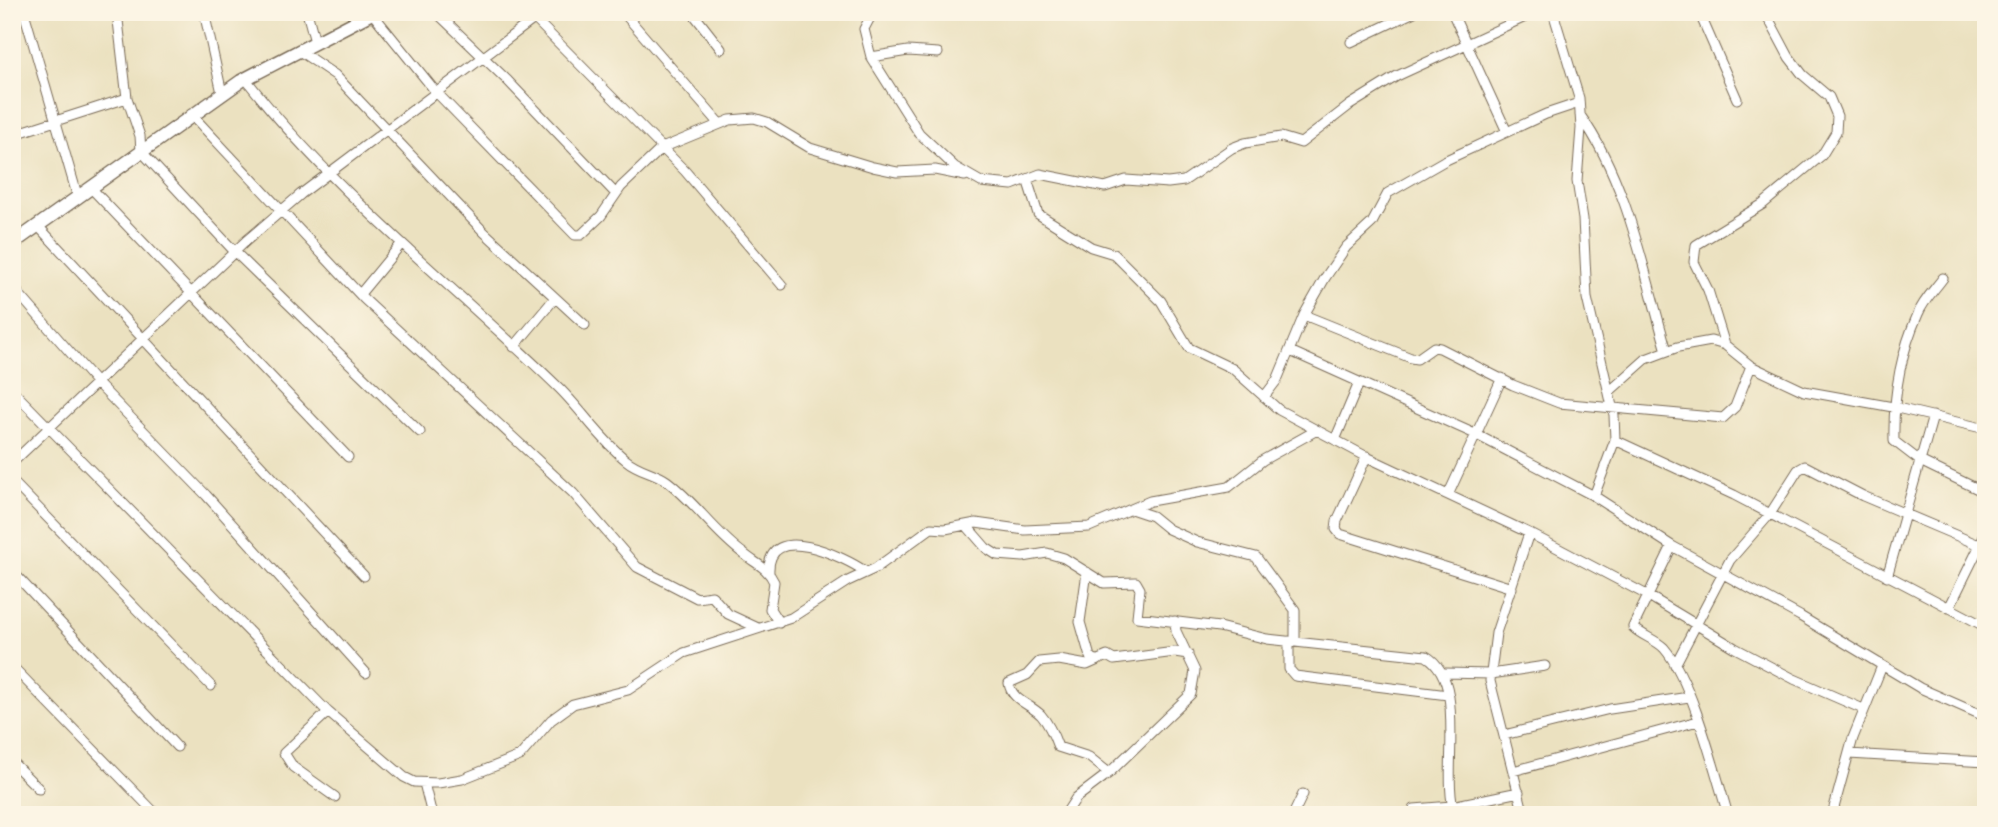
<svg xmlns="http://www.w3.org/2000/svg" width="1998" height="827" font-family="'IM FELL French Canon',serif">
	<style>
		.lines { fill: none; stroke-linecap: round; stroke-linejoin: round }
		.street-casing { stroke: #796a57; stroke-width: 11 }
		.secondary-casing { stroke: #796a57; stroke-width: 15 }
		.street { stroke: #fff; stroke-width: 9 }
		.secondary { stroke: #fff; stroke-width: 12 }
	</style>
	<rect width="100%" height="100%" fill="#fcf5e5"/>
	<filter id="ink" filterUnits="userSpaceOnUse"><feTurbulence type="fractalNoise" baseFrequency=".0143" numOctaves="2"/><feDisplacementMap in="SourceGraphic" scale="14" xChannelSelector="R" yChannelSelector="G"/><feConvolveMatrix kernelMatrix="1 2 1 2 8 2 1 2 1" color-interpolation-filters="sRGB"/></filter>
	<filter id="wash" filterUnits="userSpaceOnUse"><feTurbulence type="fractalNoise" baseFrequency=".00686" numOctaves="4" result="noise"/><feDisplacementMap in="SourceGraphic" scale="28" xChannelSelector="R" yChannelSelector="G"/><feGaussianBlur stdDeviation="1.57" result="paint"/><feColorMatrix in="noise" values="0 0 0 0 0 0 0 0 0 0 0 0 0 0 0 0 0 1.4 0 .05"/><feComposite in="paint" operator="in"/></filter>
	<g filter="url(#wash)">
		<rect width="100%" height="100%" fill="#ebe1c0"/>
	</g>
	<g filter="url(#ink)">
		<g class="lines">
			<defs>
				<path id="street" d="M24 12 78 198
					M117 12 127 98 140 136 141 151 235 252 420 432
					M204 12 222 93
					M307 12 315 42
					M436 12 508 81 616 194
					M528 12 685 171 782 285
					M623 12 719 123
					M692 12 721 49
					M873 12 864 29 871 57 919 133 955 167 981 182 1012 185 1040 174 1105 187 1126 180 1168 183 1184 181 1232 148 1245 143 1281 137 1301 143 1350 105 1397 76 1536 12
					M1452 12 1507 132
					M1553 12 1579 98 1581 128 1577 181 1583 219 1587 298 1614 415 1615 440 1594 496 1672 546 1633 627C1642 636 1655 639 1664 648 1692 680 1715 772 1728 815
					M1699 12 1737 99
					M372 13 436 92 575 235H581L601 216 621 187 662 148 730 120 754 118 767 122 810 148 873 167 897 172 935 170 965 176
					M1351 42 1414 12
					M298 50 335 75 484 232 585 325
					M871 57 908 51 938 53
					M245 78C335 194 453 285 557 386 581 409 600 439 626 460 639 471 655 472 667 481 695 502 715 533 744 554 756 564 767 567 774 582L770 609 779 623
					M191 114 364 299 573 493 637 567 697 598 712 596 728 614 758 628
					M1580 115C1628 182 1644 273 1667 351
					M12 135 127 98
					M1027 179 1038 214 1091 247 1114 254 1161 301 1189 348 1233 369 1279 410 1369 458 1529 533 1647 595 1735 648 1794 679 1863 709
					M91 188 348 457
					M38 226 364 576
					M1943 278C1935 289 1923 301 1918 314 1900 354 1893 398 1894 441L1920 461 1986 493
					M12 286 96 382 206 495 366 673
					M360 294 402 243
					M1304 315 1411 358 1417 359 1434 347 1440 348 1513 385 1559 403 1723 418 1735 407 1751 366
					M1725 345 1708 290 1694 262 1696 245 1763 204 1822 155 1836 132 1837 116 1829 97 1803 75 1789 57 1765 12
					M514 347 555 298
					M1290 351 1475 434 1594 496
					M12 390 328 712 404 777 414 782 438 783 462 779 520 756 551 720 573 704 628 690 684 653 791 618 848 581 876 568 931 528 945 529 976 523 1025 530 1089 527 1150 501 1229 487 1263 460 1317 430
					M1610 391 1646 359 1678 347 1711 341 1725 345 1751 366 1804 391 1893 407 1986 429
					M1264 397 1277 380 1304 315 1325 278 1346 247 1372 223 1388 193 1444 161 1546 114 1579 103
					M1335 440 1359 383
					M1615 440 1734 495 1986 627
					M1367 456 1337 521 1336 529 1340 534 1512 588
					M12 463 246 241 301 194 534 19
					M12 481 211 686
					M1449 493 1502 378
					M1134 510 1152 516 1168 529 1197 542 1256 557 1295 610V642
					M966 525 986 548 997 555 1023 557 1047 553 1064 558 1104 583 1136 582 1140 589 1137 617 1219 627 1267 639 1426 656C1469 681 1440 773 1455 815
					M1672 546 1800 616 1920 688 1986 717
					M12 571 177 747
					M1087 572 1080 622 1090 657 1096 660
					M769 573C766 519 845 557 866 572
					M1887 577 1933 416
					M1949 608 1986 533
					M1289 641V669L1295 676 1448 695
					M1675 665 1730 560 1770 514 1798 470 1805 466 1863 496 1986 548
					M12 666 155 813
					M1445 673 1491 674 1545 666
					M328 712 284 753 293 767 335 797
					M1504 735 1610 709 1689 697
					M1849 754 1986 762
					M12 762 39 789
					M1513 771 1698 721
					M1109 773 1089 757 1058 747C1054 736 1048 723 1041 715 1030 704 1011 700 1009 683L1027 675 1039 662 1059 660 1087 665 1107 656 1114 660 1175 652 1188 654
					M424 783 432 815
					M1414 809 1452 806 1519 792
					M1065 815 1076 798 1109 773 1191 694 1195 671 1176 631 1175 621
					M1293 815 1303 794
					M1524 815 1490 681 1496 633 1529 533
					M1832 815 1853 738 1882 666"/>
				<path id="secondary" d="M12 244 241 81 374 12"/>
			</defs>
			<!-- street casing -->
			<use href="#street" class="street-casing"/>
			<!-- secondary casing -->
			<use href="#secondary" class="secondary-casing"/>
			<!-- street -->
			<use href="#street" class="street"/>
			<!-- secondary -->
			<use href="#secondary" class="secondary"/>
		</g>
	</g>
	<!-- margin -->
	<rect width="1998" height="827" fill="none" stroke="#fcf5e5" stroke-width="42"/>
</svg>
